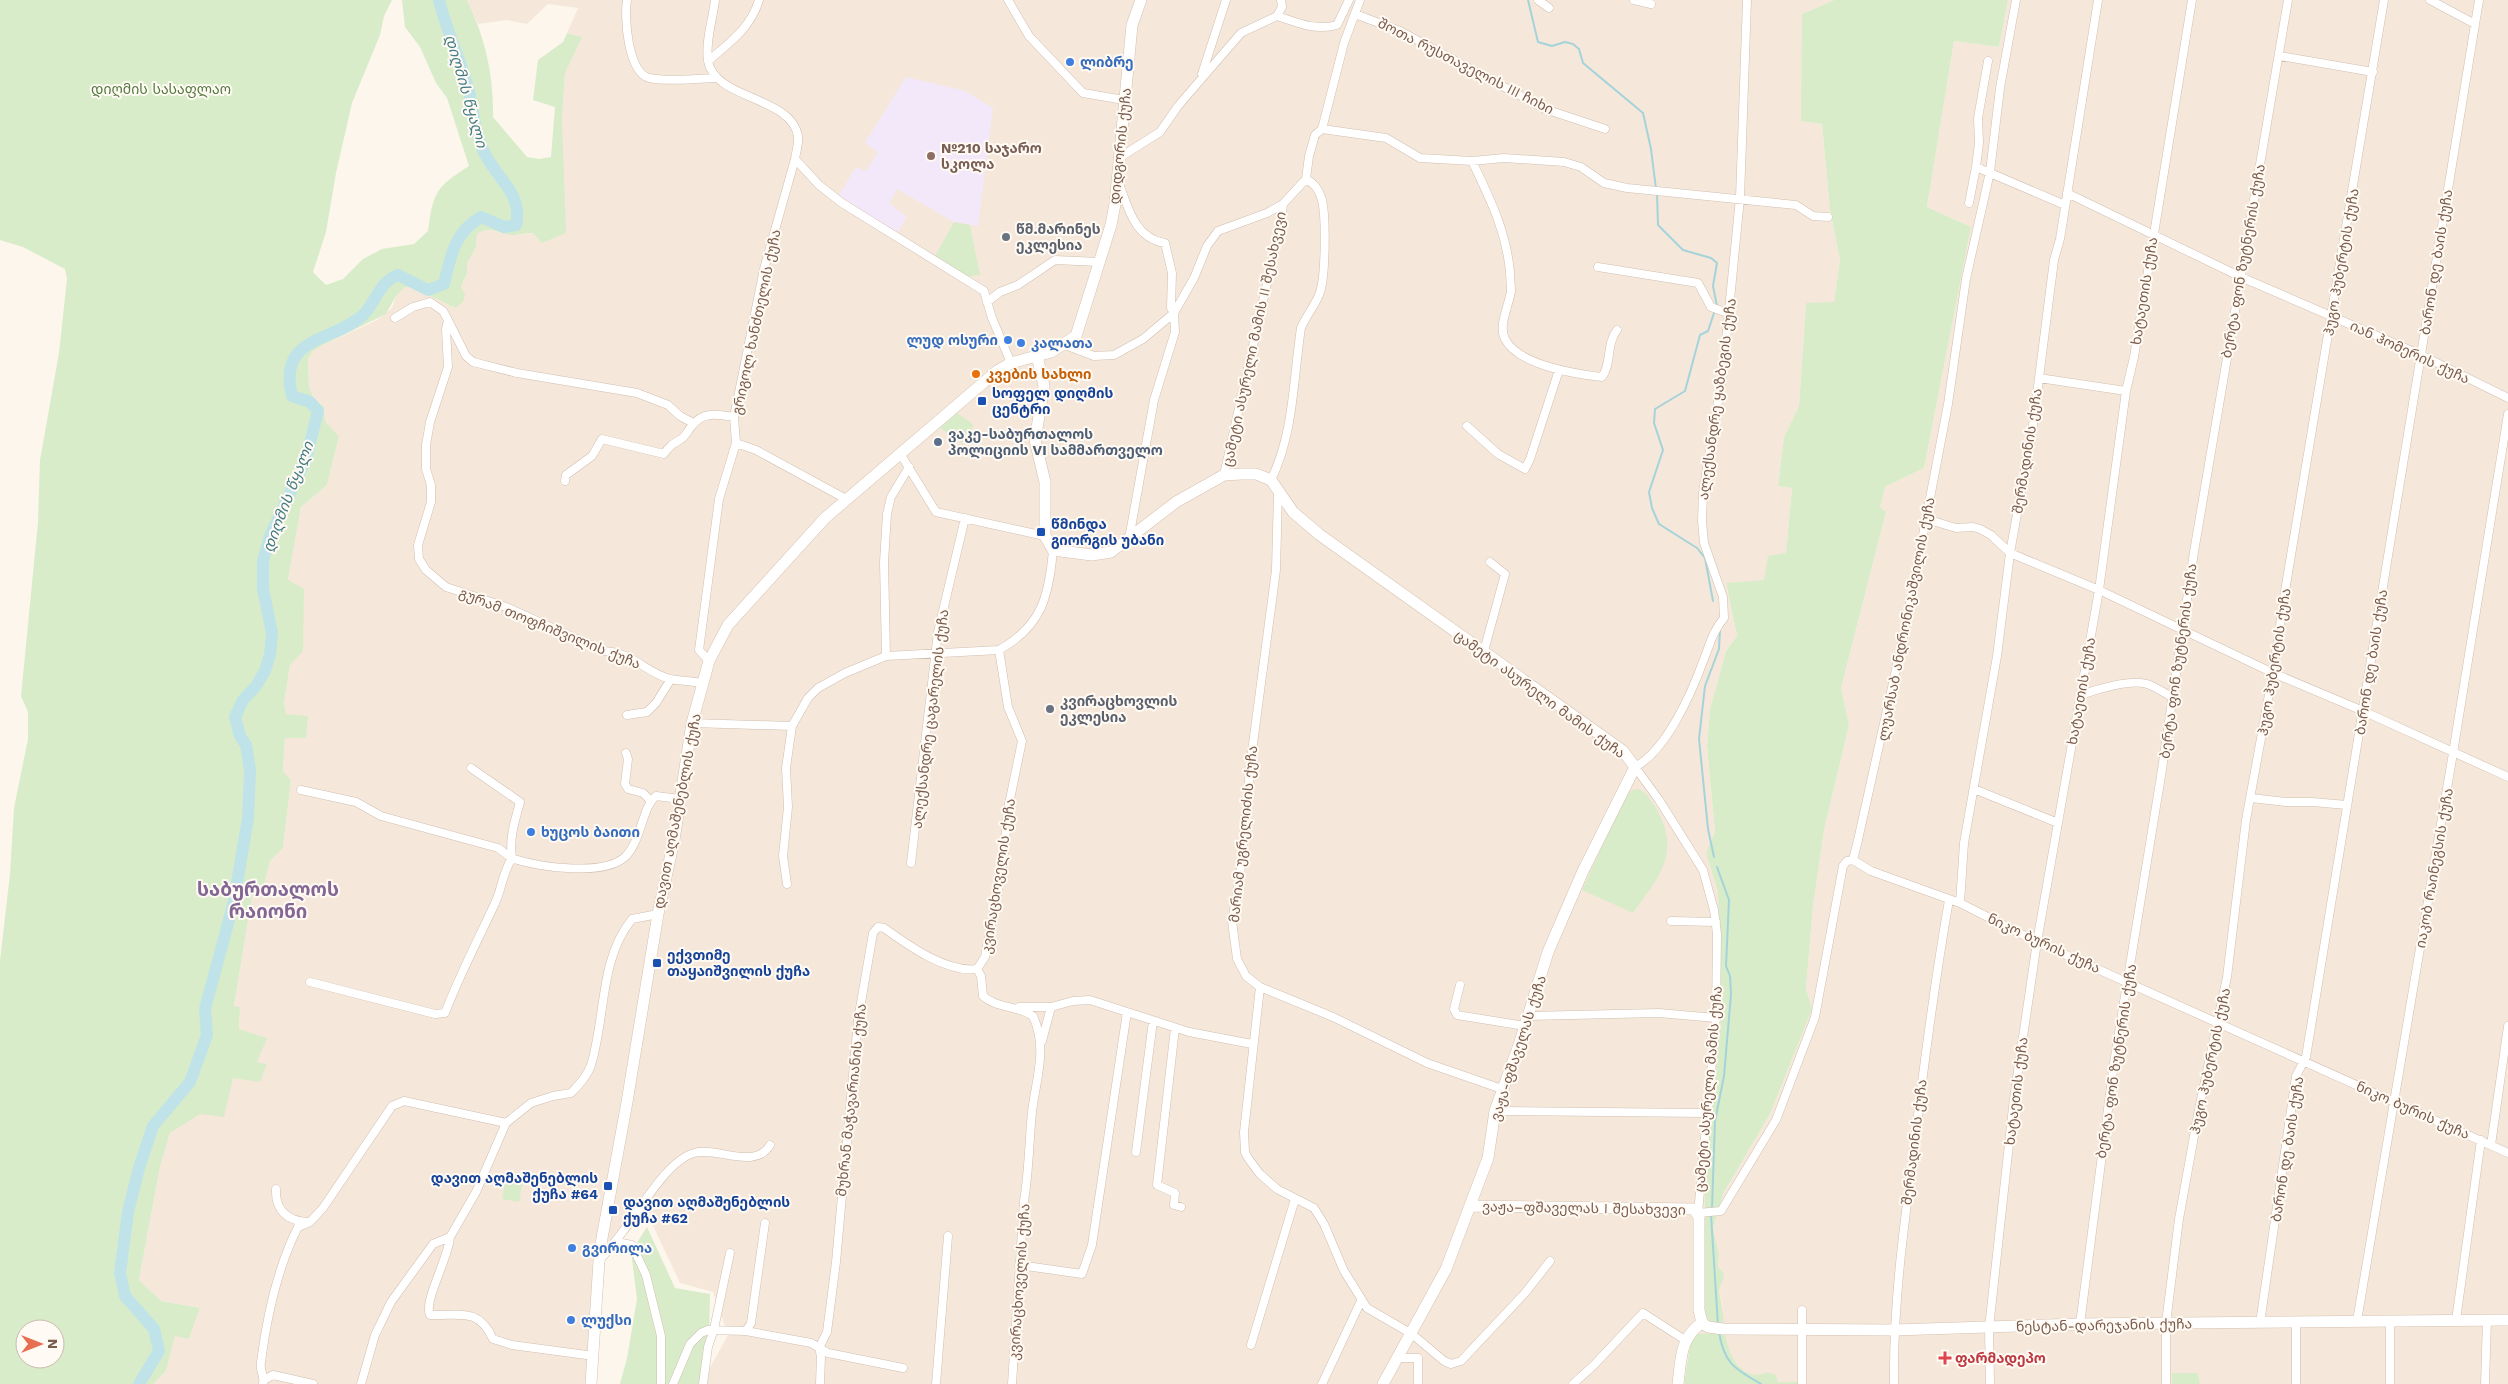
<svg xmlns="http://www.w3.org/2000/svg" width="2508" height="1384" font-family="'Work Sans','Noto Sans Georgian',sans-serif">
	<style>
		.residential { fill: #f5e8da }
		.education { fill: #f3e8fa }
		.green { fill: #d8ecc9; fill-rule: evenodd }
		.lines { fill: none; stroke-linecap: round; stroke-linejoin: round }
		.stream { stroke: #a5d3da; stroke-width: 2 }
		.river { stroke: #bfe3e8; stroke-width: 12 }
		.street-casing { stroke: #d1beb0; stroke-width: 9 }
		.secondary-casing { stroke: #d6c0b0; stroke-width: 12 }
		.street { stroke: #fff; stroke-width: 8 }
		.secondary { stroke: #fff; stroke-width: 11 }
		.shop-dot { fill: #3f7fe0; stroke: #fffaf3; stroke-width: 2 }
		.education-dot { fill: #8d6e63; stroke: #fffaf3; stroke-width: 2 }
		.worship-dot { fill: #6b7280; stroke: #fffaf3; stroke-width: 2 }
		.food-dot { fill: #e8710a; stroke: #fffaf3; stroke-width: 2 }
		.transit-dot { fill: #1a4fb4; stroke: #fffaf3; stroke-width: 2 }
		.service-dot { fill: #5c6f8a; stroke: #fffaf3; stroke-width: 2 }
		.health-dot { fill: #e0444e; stroke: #fffaf3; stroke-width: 2 }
		.labels { text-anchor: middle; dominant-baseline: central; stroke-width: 4; stroke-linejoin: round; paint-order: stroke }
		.shop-label { font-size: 14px; font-weight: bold; fill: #366cbe; stroke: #fffaf3; text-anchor: start }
		.street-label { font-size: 14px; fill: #7a5c4d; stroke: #fffaf3 }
		.park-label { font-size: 14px; fill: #537a41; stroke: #fffaf3 }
		.education-label { font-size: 14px; font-weight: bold; fill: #785e54; stroke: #fffaf3; text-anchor: start }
		.worship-label { font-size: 14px; font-weight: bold; fill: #5b616d; stroke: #fffaf3; text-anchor: start }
		.food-label { font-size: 14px; font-weight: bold; fill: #c56008; stroke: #fffaf3; text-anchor: start }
		.transit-label { font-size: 14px; font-weight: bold; fill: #164399; stroke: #fffaf3; text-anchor: start }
		.service-label { font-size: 14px; font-weight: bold; fill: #4e5e75; stroke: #fffaf3; text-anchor: start }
		.health-label { font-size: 14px; font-weight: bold; fill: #be3a42; stroke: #fffaf3; text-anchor: start }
		.water-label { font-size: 15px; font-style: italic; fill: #437c86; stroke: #fffaf3 }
		.district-label { font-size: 19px; font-weight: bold; fill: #846695; stroke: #fffaf3 }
	</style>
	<rect width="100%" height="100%" fill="#fdf6ec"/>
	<!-- residential -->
	<path class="residential" d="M467 0H1834L1802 14V121L1822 124 1830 210 1840 260 1834 303H1806L1799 406 1784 437 1778 485 1792 488 1786 553 1764 580 1726 584 1737 636 1726 651 1710 709 1707 746 1715 832 1706 853 1718 892 1721 1017 1716 1089 1711 1112 1704 1235 1724 1312 1719 1289 1723 1272 1718 1267 1719 1255 1713 1228 1724 1192 1770 1114 1812 1009 1806 988 1813 906 1824 830 1849 725 1841 688 1886 512 1880 507 1885 487 1924 468 1971 227 1927 207 1954 41 1999 47 2008 0H2508V1384H2200L2198 1373H2172V1384H1799L1798 1382H1777L1750 1376 1741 1369 1732 1357 1727 1346 1725 1334H1698L1689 1346 1684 1384H706V1375L728 1335 713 1292 680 1283 647 1213 601 1261 596 1384H153L166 1371 175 1335 189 1339 200 1308 161 1301 139 1280 160 1167 170 1133 200 1113 233 1078 267 1064 257 1062 239 1029 240 1007 234 1006 252 895 261 897 270 861 283 848 291 780 283 771 285 738H306L286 714 284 703 290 665 288 580 301 507 327 485 339 438 325 421 324 407 314 399 309 387 308 359 313 351 321 346 377 320 392 308 396 296 405 287 414 288 455 308 461 287 467 273V263L476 247 477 234 484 229 517 235 533 233 562 121 565 72 582 37 567 33 578 8 548 4 527 24 507 20 478 24Z"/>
	<!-- education -->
	<path class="education" d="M906 77 965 91 993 108 978 226 954 222 897 189 889 203 907 217 897 233 839 195 856 167 866 171 878 152 865 143Z"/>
	<!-- green -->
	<path class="green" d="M0 0H392L384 16 380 35 352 103 336 173 326 232 313 272 326 285 343 279 363 259 382 249 414 244 428 231C433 192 436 187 469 166L447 98 436 83 420 47 405 27 402 0H467C485 37 494 76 493 117L527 157 539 159 551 157 555 107 533 100 538 60 563 42 567 33 582 37 565 73 562 121 566 233 542 243 533 233C526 233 519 235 512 235 498 234 491 225 477 234L476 247 467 263V273L461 287 465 294 463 302 455 308 414 288 405 287 396 296 386 314 321 346 313 351 308 359 309 387 314 399 324 407 325 421 339 437 327 485 301 507 288 580 304 589 303 651 290 665 284 703 286 714 308 716 306 738H285L283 771 291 780 283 848 270 861 261 897 252 896 234 1006 240 1007 239 1029 267 1038 257 1062 267 1064 260 1082 233 1078 224 1117 200 1114 170 1133 160 1167 139 1280 161 1301 200 1308 189 1339 175 1336 166 1371 153 1384H0V961L10 874 14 808 28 739V712L21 696 38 522 40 460 59 353 67 279 65 269 23 247 0 240ZM25 1329H55V1359H25Z
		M1834 0H2008L1999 47 1954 41 1927 207 1971 227 1924 468 1885 487 1880 507 1886 512 1841 688 1849 725 1824 830 1813 906 1806 988 1812 1009 1770 1114 1724 1192 1713 1228 1719 1255 1718 1267 1723 1272 1724 1278 1719 1289 1724 1322 1722 1324H1713L1705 1315V1188L1721 1017 1718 892 1706 853 1715 832 1707 746 1710 709 1726 651 1737 636 1726 583 1764 580 1768 556 1786 553 1792 488 1778 486 1784 437 1799 406 1806 303 1834 302 1840 260 1830 210 1822 124 1801 121 1802 14Z
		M954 222 970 225 980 275 967 277 935 256Z
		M957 413 974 425 962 443 940 428Z
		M1635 789C1645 789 1649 798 1654 805 1683 852 1660 875 1633 913L1582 890 1627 793Z
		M507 1171 524 1174 519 1202 502 1199Z
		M647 1227 675 1288 710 1294 709 1338 702 1384H620L627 1358 637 1299 631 1252Z
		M1725 1333C1728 1354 1742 1384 1767 1372L1776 1375 1778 1382H1799V1384H1684L1691 1339 1698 1334Z
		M2172 1373H2198L2200 1384H2172Z"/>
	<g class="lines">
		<!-- stream -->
		<path class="stream" d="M1528 0 1538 42 1552 46 1565 42 1573 44 1579 49 1583 63 1643 113 1651 149 1656 189
			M1657 193 1658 225 1683 250 1711 258 1717 263 1713 286 1717 306
			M1713 601 1705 558 1697 548 1659 524 1652 508 1649 492 1663 450 1654 423 1655 409 1685 391 1700 335 1708 331 1715 310
			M1714 857 1708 829 1699 739 1705 686 1719 649 1720 629
			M1712 1208 1715 1121 1724 1076 1731 994 1730 976 1726 966 1729 900 1717 867
			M1711 1215 1718 1325
			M1719 1332C1724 1364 1735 1369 1761 1384"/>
		<!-- river -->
		<path class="river" d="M139 1384 159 1351 154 1329 125 1296 120 1273 128 1212 139 1168 153 1126 190 1082 207 1035 205 1009 234 901 248 818 250 770 246 745 240 736 235 717 243 700 256 686 265 671 270 654 272 633 263 589V561L270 536 306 459 318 411 310 402 292 396C277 335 333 343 363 315 377 301 378 283 398 275L428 290 444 284C451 255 454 233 481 217L504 227 516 225C523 194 498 180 485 154 474 134 474 110 468 88 460 58 446 30 439 0"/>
		<defs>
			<path id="street" d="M627 0C624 18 628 72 649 78 667 82 697 79 715 78
				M715 0C713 18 705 42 708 61 715 100 791 96 798 136 799 143 796 152 795 159L819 185 842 203 984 291 992 318 1011 363
				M1008 0 1029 36 1083 93 1124 100
				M1538 0 1549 8
				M1634 0 1651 4
				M1747 0 1740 198 1723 371 1703 493 1702 521 1704 543 1723 597 1724 618C1713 631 1710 644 1704 659 1692 692 1667 750 1635 767L1659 800 1703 870 1714 910 1717 934 1716 1018 1698 1213 1721 1211 1776 1120 1815 1017 1843 866 1847 861 1853 860 1858 840 1905 629 1948 404 1966 279 1990 172 2000 88 2016 0
				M2430 0 2475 24
				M1355 14 1400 31 1545 109 1605 129
				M1277 16 1282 7 1281 0
				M2280 56 2373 72
				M708 61C729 43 751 28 759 0
				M1202 74 1226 0
				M1322 129 1386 138 1420 158 1472 161 1504 158 1564 162 1581 167 1604 183 1627 188 1796 205 1813 216 1828 217
				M1119 158 1160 132 1178 106 1241 33 1277 16C1298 23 1316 31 1337 25L1349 0
				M1472 161C1490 199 1506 230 1510 272 1510 278 1511 285 1511 291 1509 305 1498 326 1505 339 1518 365 1575 374 1602 377 1612 363 1606 344 1617 330
				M1976 167 2065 205
				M1118 181C1128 207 1134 238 1165 243L1172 273 1171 308 1174 313 1175 332 1154 400 1129 539
				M2067 193 2243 278 2421 355 2508 398
				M1969 203 1976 167 1979 143 1978 118 1988 61
				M1598 267 1698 283 1711 307 1730 314
				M987 302 1000 292 1018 285 1055 260 1099 262
				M395 318 413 307 430 302 443 311 448 320 446 329 448 367 430 422 426 445V469L431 485V502L418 545 419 559 426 570 446 587 506 607 604 651C635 653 644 672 670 679 680 681 692 681 702 683
				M448 320 466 356 473 362 517 373 637 393 668 405 680 416 693 423
				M1065 345 1094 356 1114 355 1143 339 1174 313 1194 278 1207 246 1218 231 1267 213 1283 204 1306 179 1309 156 1315 135 1322 129 1344 43 1360 0
				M2039 378 2126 391
				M1467 426 1498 454 1525 469 1530 459 1559 370
				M736 443 756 450 846 499
				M901 455 936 512 1045 536
				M1224 475 1281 221 1283 204
				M1271 480C1294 433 1293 380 1301 328 1306 316 1314 307 1319 295 1326 279 1326 217 1322 200 1319 190 1315 184 1306 179
				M565 481 566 475 592 456 602 439 664 454C669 446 673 444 681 439 685 437 688 430 691 427 702 411 717 414 734 417
				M1278 491 1276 570 1251 759 1240 876 1232 921 1237 959 1246 976 1260 987 1244 1132 1245 1152 1248 1158 1259 1173 1277 1189 1314 1208 1324 1224 1344 1271 1367 1308 1412 1334 1444 1361 1451 1364 1461 1361 1525 1293 1550 1261
				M1926 519 1956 528 1973 527 1980 529 1991 535 2010 553 2099 590 2273 673 2363 711 2508 777
				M1484 651 1505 574 1490 562
				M886 656 884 562 887 514 891 497 909 467
				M709 661 699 650 719 499 736 443 734 417 764 269 795 159
				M2081 695C2097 689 2131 679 2147 684 2156 687 2164 693 2172 697
				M627 715 647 712 656 703 671 679
				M692 723 792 726
				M626 753 628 759 625 784 628 789 643 793 650 800
				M1974 789 2058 823
				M301 790 356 802 381 816 498 848C503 851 508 857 514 859 540 867 605 877 626 856 642 839 642 807 656 796L680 799
				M2251 798 2286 802H2312L2347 805
				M1853 860 1871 871 1960 903 2037 942 2508 1153
				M911 863 938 632 965 518
				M787 884 783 856 788 807 786 768 792 726 808 698 818 688 845 673 886 656 999 650C1042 626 1049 596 1053 550
				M1960 903 1964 843 1997 656 2010 553 2033 425 2054 260 2060 239 2098 0
				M1671 921 1716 922
				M977 969 981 976 983 996C996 1008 1016 1005 1033 1016 1048 1049 1036 1078 1032 1112 1029 1142 1029 1171 1024 1201L1012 1384
				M977 969 985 957 1003 862 1008 809 1022 741 1008 707 999 650
				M310 982 435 1014 445 1013C460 974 479 938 496 901 502 887 503 872 512 858 509 837 515 821 520 802L471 768
				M1460 985 1454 1009 1457 1015 1525 1026
				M1260 987 1333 1017 1427 1063 1502 1089
				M1019 1007H1051L1073 1001 1090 1000 1189 1032 1252 1044
				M1528 1016 1659 1013 1716 1018
				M1175 1028 1157 1185 1175 1193 1174 1205 1181 1207
				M1042 1041 1051 1007
				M1495 1111 1706 1113
				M2491 1145 2508 1026
				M1136 1152 1153 1021
				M276 1189C275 1209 286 1221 308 1222
				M450 1237C449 1257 423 1302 430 1315 461 1316 478 1307 493 1339L512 1345 594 1356
				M613 1248 622 1243 632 1245 646 1275 661 1336V1384
				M600 1260C610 1248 620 1236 629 1223 644 1203 669 1160 694 1153 716 1146 755 1171 770 1145
				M1019 1265 1082 1274 1092 1245 1127 1012
				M1802 1310V1384
				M2456 1320 2481 1140
				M2357 1321 2453 753 2508 414
				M2296 1322V1384
				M2390 1322V1384
				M2260 1323 2296 1076 2306 1057 2479 0
				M2080 1324 2114 1063 2161 776 2194 552 2288 0
				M746 1331 751 1323 765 1223
				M1251 1345 1295 1199
				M1399 1358H1418V1384
				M264 1380 273 1375 313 1384
				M263 1384C265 1376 259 1370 261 1362 267 1316 277 1268 298 1227L310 1222 323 1208 392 1106 404 1101 506 1123
				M361 1384 375 1335 391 1302 433 1244 450 1237 476 1192 506 1123 531 1103 553 1096 571 1093C578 1086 588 1075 591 1065 606 1017 599 960 632 919L658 914
				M673 1384 690 1344 701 1333 708 1330 746 1331 811 1343 828 1353 903 1368
				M703 1384 708 1347 714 1329 730 1253
				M820 1384 821 1356 819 1348 827 1332 836 1262 858 1020 873 933 878 927 884 928C908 945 946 973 977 969
				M936 1384 948 1236
				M1322 1384 1361 1301
				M1573 1384 1594 1365 1643 1313 1685 1340
				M1894 1384C1893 1308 1903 1232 1913 1157 1923 1071 1934 985 1949 900
				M1990 1384 1989 1328 2014 1098 2037 942 2099 590 2126 391 2134 357 2192 0
				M2166 1384V1323L2179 1219 2198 1114 2227 977 2246 820 2273 673 2285 591 2384 0
				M2485 1384 2487 1320"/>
			<path id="secondary" d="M1037 356 1044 386 1035 440 1045 482V536L1053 550 1092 555 1111 552 1176 502 1224 475 1241 474H1256L1271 480 1293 512 1320 535 1623 751 1635 767 1583 871 1548 952 1519 1045 1495 1111 1488 1158 1446 1269 1383 1384
				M1470 1206 1694 1209 1699 1217V1310L1702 1323
				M1702 1323 1708 1327 1723 1329 1894 1330 2080 1324 2508 1320
				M591 1384 599 1261 602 1238 627 1102 658 914 674 840 692 723 709 661 728 625 825 518 997 371 1011 363 1051 352 1076 336 1111 225 1115 204 1132 25 1141 0
				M1678 1384C1681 1360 1680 1337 1702 1323"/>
		</defs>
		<!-- street casing -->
		<use href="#street" class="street-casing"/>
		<!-- secondary casing -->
		<use href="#secondary" class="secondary-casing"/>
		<!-- street -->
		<use href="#street" class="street"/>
		<!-- secondary -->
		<use href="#secondary" class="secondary"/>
	</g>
	<!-- markers -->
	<g class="shop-dot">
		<circle cx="1070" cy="62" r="5"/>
		<circle cx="1008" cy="340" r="5"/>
		<circle cx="1021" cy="343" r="5"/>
		<circle cx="531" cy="832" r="5"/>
		<circle cx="572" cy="1248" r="5"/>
		<circle cx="571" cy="1320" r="5"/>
	</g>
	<circle class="education-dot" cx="931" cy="156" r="5"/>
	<g class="worship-dot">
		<circle cx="1006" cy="237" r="5"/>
		<circle cx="1050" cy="709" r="5"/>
	</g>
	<circle class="food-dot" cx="976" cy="374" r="5"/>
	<g class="transit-dot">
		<rect x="977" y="396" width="10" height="10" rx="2.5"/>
		<rect x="1036" y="527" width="10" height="10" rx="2.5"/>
		<rect x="652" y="958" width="10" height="10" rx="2.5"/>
		<rect x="603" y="1181" width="10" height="10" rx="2.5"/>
		<rect x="608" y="1205" width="10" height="10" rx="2.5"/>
	</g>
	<circle class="service-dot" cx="938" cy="442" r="5"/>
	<path class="health-dot" d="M1942.5 1350.5h5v5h5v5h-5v5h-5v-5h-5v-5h5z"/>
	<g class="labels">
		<!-- shop labels -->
		<g class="shop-label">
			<text x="1080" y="62">ლიბრე</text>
			<text x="998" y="340" text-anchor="end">ლუდ ოსური</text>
			<text x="1031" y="343">კალათა</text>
			<text x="541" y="832">ხუცოს ბაითი</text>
			<text x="582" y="1248">გვირილა</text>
			<text x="581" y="1320">ლუქსი</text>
		</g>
		<!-- street labels -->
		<g class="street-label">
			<text transform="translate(1466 66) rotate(27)">შოთა რუსთაველის III ჩიხი</text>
			<text transform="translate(1120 146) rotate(-84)">დიდგორის ქუჩა</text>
			<text transform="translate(2243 261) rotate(-80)">ბერტა ფონ ზუტნერის ქუჩა</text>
			<text transform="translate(2341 262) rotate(-80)">ჰუგო ჰუბერტის ქუჩა</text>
			<text transform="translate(2436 262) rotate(-81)">ბარონ დე ბაის ქუჩა</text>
			<text transform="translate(2144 291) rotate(-81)">ხატაეთის ქუჩა</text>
			<text transform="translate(756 322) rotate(-78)">გრიგოლ ხანძთელის ქუჩა</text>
			<text transform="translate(1254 339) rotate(-78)">ცამეტი ასურელი მამის II შესახვევი</text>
			<text transform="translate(2410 352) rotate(25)">იან ჰომერის ქუჩა</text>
			<text transform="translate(1717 399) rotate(-82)">ალექსანდრე ყაზბეგის ქუჩა</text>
			<text transform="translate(2027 451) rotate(-81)">შერმადინის ქუჩა</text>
			<text transform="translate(1906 619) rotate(-79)">ლუარსაბ ანდრონიკაშვილის ქუჩა</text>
			<text transform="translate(550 628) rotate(22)">გურამ თოფჩიშვილის ქუჩა</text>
			<text transform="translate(2178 661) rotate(-82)">ბერტა ფონ ზუტნერის ქუჩა</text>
			<text transform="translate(2274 662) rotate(-81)">ჰუგო ჰუბერტის ქუჩა</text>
			<text transform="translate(2371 662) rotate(-81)">ბარონ დე ბაის ქუჩა</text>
			<text transform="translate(2081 691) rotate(-80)">ხატაეთის ქუჩა</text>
			<text transform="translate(1540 694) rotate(36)">ცამეტი ასურელი მამის ქუჩა</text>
			<text transform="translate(930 719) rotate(-83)">ალექსანდრე ცაგარელის ქუჩა</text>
			<text transform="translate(677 811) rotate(-79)">დავით აღმაშენებლის ქუჩა</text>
			<text transform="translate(1243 834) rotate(-84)">მარიამ უგრელიძის ქუჩა</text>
			<text transform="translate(2434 868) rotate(-80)">იაკობ რაინეგსის ქუჩა</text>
			<text transform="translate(998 876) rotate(-81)">კვირაცხოველის ქუჩა</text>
			<text transform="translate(2044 943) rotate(25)">ნიკო ბურის ქუჩა</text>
			<text transform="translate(1518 1048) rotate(-72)">ვაჟა-ფშაველას ქუჩა</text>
			<text transform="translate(2116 1061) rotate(-81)">ბერტა ფონ ზუტნერის ქუჩა</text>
			<text transform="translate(2210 1061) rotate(-78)">ჰუგო ჰუბერტის ქუჩა</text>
			<text transform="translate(1708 1089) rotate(-85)">ცამეტი ასურელი მამის ქუჩა</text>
			<text transform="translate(2016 1091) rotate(-83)">ხატაეთის ქუჩა</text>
			<text transform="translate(851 1100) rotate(-84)">მუხრან მაჭავარიანის ქუჩა</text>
			<text transform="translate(2413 1110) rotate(24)">ნიკო ბურის ქუჩა</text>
			<text transform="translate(1914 1142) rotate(-83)">შერმადინის ქუჩა</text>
			<text transform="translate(2287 1149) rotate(-81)">ბარონ დე ბაის ქუჩა</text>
			<text transform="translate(1584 1208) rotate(1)">ვაჟა–ფშაველას I შესახვევი</text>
			<text transform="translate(1019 1282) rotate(-86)">კვირაცხოველის ქუჩა</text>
			<text transform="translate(2104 1325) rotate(-1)">ნესტან-დარეჯანის ქუჩა</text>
		</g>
		<!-- park labels -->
		<g class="park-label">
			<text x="161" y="89">დიღმის სასაფლაო</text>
		</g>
		<!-- education labels -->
		<g class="education-label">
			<text x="941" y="148">№210 საჯარო<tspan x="941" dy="16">სკოლა</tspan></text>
		</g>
		<!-- worship labels -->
		<g class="worship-label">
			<text x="1016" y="229">წმ.მარინეს<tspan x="1016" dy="16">ეკლესია</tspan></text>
			<text x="1060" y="701">კვირაცხოვლის<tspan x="1060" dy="16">ეკლესია</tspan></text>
		</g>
		<!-- food labels -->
		<g class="food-label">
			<text x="986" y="374">კვების სახლი</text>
		</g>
		<!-- transit labels -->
		<g class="transit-label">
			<text x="992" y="393">სოფელ დიღმის<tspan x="992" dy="16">ცენტრი</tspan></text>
			<text x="1051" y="524">წმინდა<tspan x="1051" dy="16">გიორგის უბანი</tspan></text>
			<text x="667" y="955">ექვთიმე<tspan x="667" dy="16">თაყაიშვილის ქუჩა</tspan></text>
			<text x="598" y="1178" text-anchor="end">დავით აღმაშენებლის<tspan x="598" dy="16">ქუჩა #64</tspan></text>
			<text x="623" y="1202">დავით აღმაშენებლის<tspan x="623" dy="16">ქუჩა #62</tspan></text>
		</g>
		<!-- service labels -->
		<g class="service-label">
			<text x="948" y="434">ვაკე-საბურთალოს<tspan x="948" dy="16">პოლიციის VI სამმართველო</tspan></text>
		</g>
		<!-- health labels -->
		<g class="health-label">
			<text x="1955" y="1358">ფარმადეპო</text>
		</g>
		<!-- water labels -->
		<g class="water-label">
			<text transform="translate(466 91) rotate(74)">დიღმის წყალი</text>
			<text transform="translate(288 497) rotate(-69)">დიღმის წყალი</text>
		</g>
		<!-- district labels -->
		<g class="district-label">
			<text x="268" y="889">საბურთალოს<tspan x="268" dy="22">რაიონი</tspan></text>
		</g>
	</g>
	<!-- north arrow -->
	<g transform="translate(40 1344) rotate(90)"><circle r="24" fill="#fffaf3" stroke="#cabbb1"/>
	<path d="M0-4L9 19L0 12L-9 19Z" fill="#e76f51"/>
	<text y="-8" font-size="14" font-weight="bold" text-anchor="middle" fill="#7a5c4d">N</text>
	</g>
</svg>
